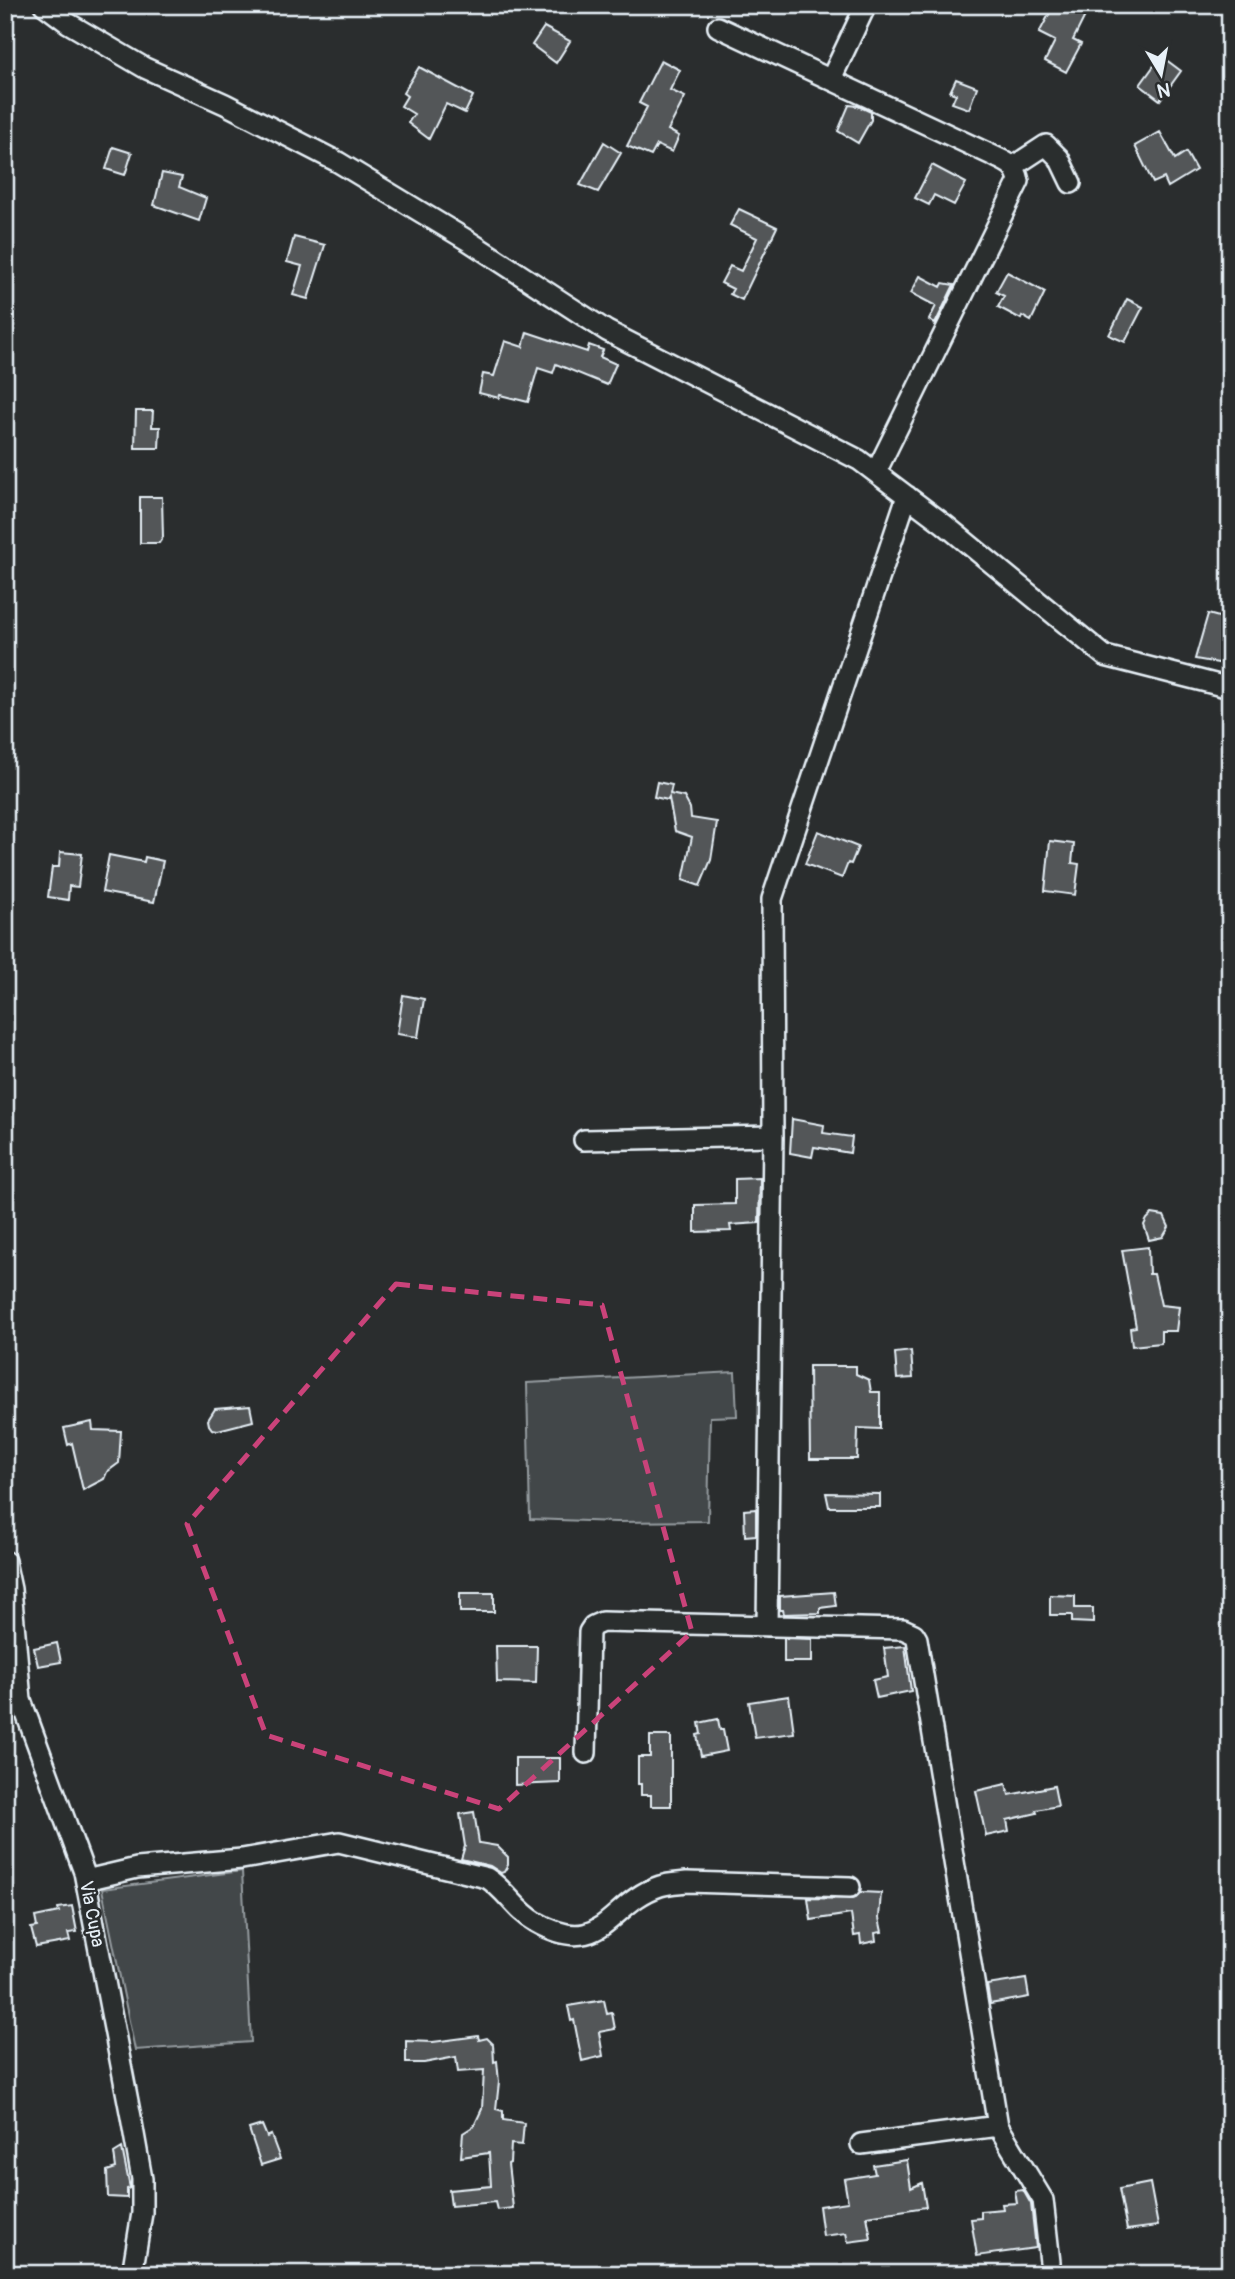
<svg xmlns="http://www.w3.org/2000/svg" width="1235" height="2279" font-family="Pangolin,sans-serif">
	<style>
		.green { fill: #424648; stroke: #959ca0; stroke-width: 2 }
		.building { fill: #535759; stroke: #e8f1f8; stroke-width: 2 }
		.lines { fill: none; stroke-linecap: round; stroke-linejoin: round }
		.minor-casing { stroke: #e8f1f8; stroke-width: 24 }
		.minor { stroke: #2a2d2e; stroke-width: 19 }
		.marked { fill: none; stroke: #ca437a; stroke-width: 5; stroke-dasharray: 14 9; stroke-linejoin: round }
		.labels { text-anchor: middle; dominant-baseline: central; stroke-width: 5; stroke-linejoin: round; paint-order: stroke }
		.street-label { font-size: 19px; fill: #e8f1f8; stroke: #2a2d2e }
	</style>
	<rect width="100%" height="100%" fill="#2a2d2e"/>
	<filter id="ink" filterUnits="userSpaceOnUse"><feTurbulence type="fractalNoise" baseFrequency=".0143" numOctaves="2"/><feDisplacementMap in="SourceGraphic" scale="14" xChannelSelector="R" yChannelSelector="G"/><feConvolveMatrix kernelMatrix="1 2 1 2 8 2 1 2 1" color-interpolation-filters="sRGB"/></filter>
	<g filter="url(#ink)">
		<!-- green -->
		<path class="green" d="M735 1372 737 1416 710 1417 708 1521 616 1522 530 1519 527 1383Z
			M242 1871 251 2042 135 2050 102 1889Z"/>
		<!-- building -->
		<path class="building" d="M1054 5H1064L1085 16 1073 40 1081 44 1066 72 1045 61 1055 41 1039 33Z
			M544 27 570 41 556 63 532 45Z
			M1161 56 1181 71 1160 100 1140 85Z
			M661 60 680 70 670 90 685 97 668 130 679 136 672 152 657 145 651 156 627 146 647 107 639 103Z
			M419 67 473 96 465 113 446 104 429 139 408 123 414 114 401 106 407 96 403 93Z
			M956 79 977 87 969 109 952 103 956 94 950 92Z
			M849 105 858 106 871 112V120L858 143 838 131Z
			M1160 132 1175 159 1186 152 1196 170 1168 187 1164 178 1153 183 1135 146Z
			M604 142 621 153 598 192 580 185Z
			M113 147 132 153 125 175 106 169Z
			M932 165 966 183 954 205 934 195 929 205 915 198Z
			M162 173 182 177 179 187 206 198 199 221 154 205Z
			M739 209 777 227 742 300 730 294 733 289 721 283 730 266 741 271 757 238 730 225Z
			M294 237 325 245 308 299 293 295 302 266 287 262Z
			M1007 272 1045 292 1031 321 1022 316 1021 319 998 307 1004 296 996 292Z
			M920 276 941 287 943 283 954 285 935 324 929 320 936 306 911 293Z
			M1127 299 1143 307 1125 342 1109 335Z
			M527 332 587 352 589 345 603 350 600 357 616 364 607 385 556 364 553 373 538 368 528 402 500 395 499 398 479 393 483 374 494 376 505 341 523 347Z
			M136 411H153L152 427H160L159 448H135Z
			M140 497H162L163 537 159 543H140Z
			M1208 614 1230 620V665L1195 659Z
			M657 782 672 785 670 794 684 797 690 808 691 818 717 822 711 860 700 886 683 880 692 837 675 831 669 798 668 800 654 797Z
			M818 831 858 847 851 864 848 863 842 878 805 864Z
			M1050 841 1074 844 1072 863 1079 864 1075 895 1045 891Z
			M60 852 82 854 78 887 69 886 68 900 48 897 52 867H59Z
			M109 855 144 862 145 857 163 861 154 902 102 892Z
			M403 995 424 999 418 1037 397 1034Z
			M792 1119 824 1125 823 1133 852 1137 850 1153 814 1147 812 1157 790 1153Z
			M760 1178 759 1223 730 1225 731 1231 695 1232V1205L735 1204V1179Z
			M1152 1214 1164 1216 1169 1227 1163 1237 1149 1240 1144 1225 1147 1219Z
			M1148 1247 1149 1274H1154L1161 1305 1179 1307 1176 1331H1161V1343L1132 1346 1130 1328 1136 1327 1122 1250Z
			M911 1351 913 1378 897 1379 895 1353Z
			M809 1366H856V1374L869 1380 871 1392H880V1429L858 1428 857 1459H810Z
			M250 1406 253 1421 218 1430 212 1429 209 1425 208 1420 215 1409Z
			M92 1422 93 1430 121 1431 119 1463 107 1472 104 1479 83 1490 72 1443 68 1445 64 1428Z
			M826 1493 880 1494V1507H829Z
			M756 1509V1535L745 1536 744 1510Z
			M834 1592 836 1606 820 1608V1613L784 1614 783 1610H780V1596Z
			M460 1593H494V1612H460Z
			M1050 1595 1075 1596V1608H1093V1623L1072 1622V1615H1050Z
			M784 1638 812 1639V1662H784Z
			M57 1643 61 1662 38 1666 34 1648Z
			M496 1646H537L536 1683 497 1682Z
			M905 1646 911 1691 877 1698 873 1680 888 1677 884 1648Z
			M789 1696 794 1733 755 1738 749 1702Z
			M718 1719 720 1730H723L727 1751 701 1756 697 1735 701 1734 699 1723Z
			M650 1736H671V1806H651V1795H641V1784H638V1757H650Z
			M515 1758H560V1783L515 1785Z
			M1006 1784 1009 1795 1054 1786 1058 1806 1036 1810 1037 1813 1007 1820 1009 1831 986 1836 976 1791Z
			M474 1812 479 1843 497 1846 508 1857V1865L504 1872 501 1873 490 1866 461 1859 465 1846 460 1814Z
			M861 1892 881 1893 879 1918 882 1932 875 1933 876 1941 861 1944 860 1935 854 1936 851 1914 811 1920 808 1898 850 1899 856 1897Z
			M72 1906 77 1932 68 1933 70 1941 36 1947 31 1928 37 1927 35 1917 59 1912 58 1908Z
			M1026 1979 1029 1997 990 2004 987 1985Z
			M604 2000 607 2014 612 2013 615 2029 599 2032 603 2056 582 2061 574 2020 571 2021 568 2006Z
			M478 2036 479 2040 487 2038 493 2044 494 2062 497 2061 499 2082 496 2109 503 2111V2120L524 2123 522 2145 511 2144 510 2163 508 2164 513 2208 497 2210 495 2202 451 2206 449 2190 491 2186 489 2153 461 2157 463 2133 474 2126 482 2109 484 2070 458 2072 456 2057 424 2063H406V2041L433 2042Z
			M262 2125 267 2137 271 2135 280 2159 261 2165 249 2129Z
			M122 2148 130 2188 127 2189V2198L108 2197 107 2171 116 2168 114 2153Z
			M907 2160 911 2188 922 2183 926 2207 867 2216 871 2239 848 2242 846 2233 823 2236 819 2206 848 2202 844 2179 875 2174 873 2165Z
			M1150 2183 1158 2226 1127 2230 1119 2189Z
			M1023 2190 1031 2204 1036 2248 977 2256 971 2219 981 2218V2211L1003 2209 1002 2204 1017 2203 1015 2191Z"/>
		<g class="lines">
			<defs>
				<path id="minor" d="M44 5 68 23 145 68 225 104 338 162 467 240 607 331 859 460 944 524 1105 656 1230 688
					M718 27 996 157C1009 163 1016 166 1019 181L876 472
					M831 79 866 5
					M1014 166 1046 145 1059 158 1071 183
					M584 1140 773 1136
					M5 1561 11 1589 21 1700 84 1872 131 2117 142 2179V2213L132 2274
					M767 1626 773 1136 772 899 907 496
					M586 1753 589 1632 593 1626 602 1622 903 1629 914 1634 917 1639 998 2126 1043 2200 1050 2262
					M86 1880 137 1868 242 1859 339 1842 487 1878C506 1890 516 1911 536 1922 603 1960 608 1903 660 1886 669 1883 679 1883 687 1882L850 1887
					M861 2144 998 2126"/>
			</defs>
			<!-- minor casing -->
			<use href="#minor" class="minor-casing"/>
			<!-- minor -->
			<use href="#minor" class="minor"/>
		</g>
	</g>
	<!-- marked area -->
	<path class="marked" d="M396 1284 602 1305 692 1632 499 1809 266 1735 187 1524Z"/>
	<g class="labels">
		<!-- street labels -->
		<g class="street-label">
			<text transform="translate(92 1914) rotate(79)">Via Cupa</text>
		</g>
	</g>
	<!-- margin -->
	<rect width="1235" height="2279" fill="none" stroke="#2a2d2e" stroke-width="28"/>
	<rect x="14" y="14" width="1207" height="2251" fill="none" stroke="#e8f1f8" stroke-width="2.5" filter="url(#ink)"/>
	<!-- north arrow -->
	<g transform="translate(1161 74) rotate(170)" stroke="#2a2d2e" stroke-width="5" paint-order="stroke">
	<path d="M0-5L12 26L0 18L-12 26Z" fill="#e8f1f8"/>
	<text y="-10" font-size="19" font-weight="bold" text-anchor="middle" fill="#e8f1f8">N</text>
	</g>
</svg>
